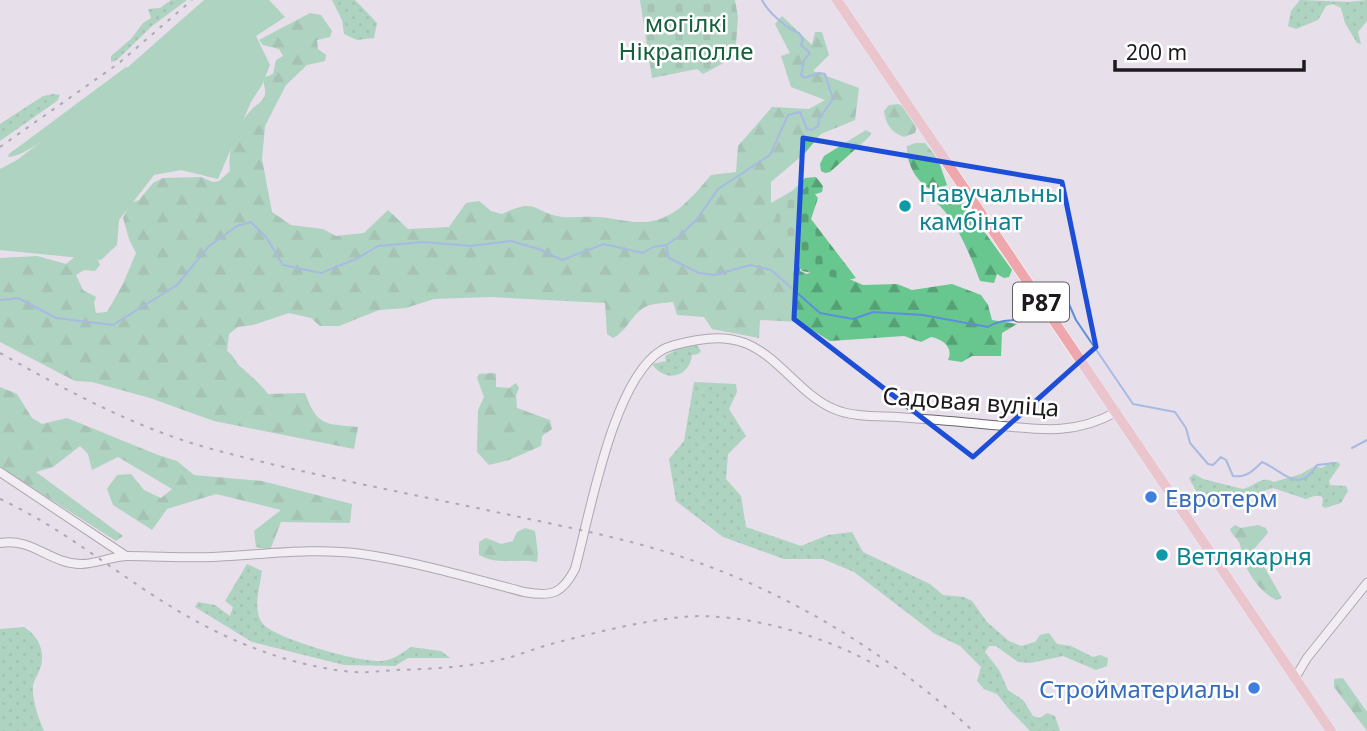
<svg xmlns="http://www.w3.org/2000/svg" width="1367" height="731" font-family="'Noto Sans',sans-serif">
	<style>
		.grass { fill: url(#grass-dots) }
		.forest { fill: url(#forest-firs) }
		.cemetery { fill: url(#cemetery-stones) }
		.garden { fill: #68c68f }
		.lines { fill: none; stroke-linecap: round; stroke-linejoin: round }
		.stream { stroke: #5c8fda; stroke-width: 2 }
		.minor-casing { stroke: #6a636c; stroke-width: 10 }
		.major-casing { stroke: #fff; stroke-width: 11 }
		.minor { stroke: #fff; stroke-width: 8 }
		.major { stroke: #eda7ad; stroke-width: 10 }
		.rail { stroke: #6b666d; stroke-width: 2; stroke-dasharray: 3.5 7; stroke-linecap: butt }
		.marked { fill: none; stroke: #1d4ed8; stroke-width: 5; stroke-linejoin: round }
		.culture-dot { fill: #0f9aa8; stroke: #fff; stroke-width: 2.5 }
		.shop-dot { fill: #3f7fe0; stroke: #fff; stroke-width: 2.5 }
		.labels { text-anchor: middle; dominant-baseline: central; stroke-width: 5; stroke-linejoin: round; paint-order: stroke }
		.shield { fill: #fff; stroke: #615f62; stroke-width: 2 }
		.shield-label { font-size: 23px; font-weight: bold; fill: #1d1a1e }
		.park-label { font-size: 24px; fill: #155f3a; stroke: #fff }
		.culture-label { font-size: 24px; fill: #0d838f; stroke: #fff; text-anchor: start }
		.street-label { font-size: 24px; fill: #1d1a1e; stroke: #fff }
		.shop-label { font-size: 24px; fill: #366cbe; stroke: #fff; text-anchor: start }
	</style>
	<defs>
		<pattern id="grass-dots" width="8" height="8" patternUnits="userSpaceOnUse" patternTransform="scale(1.75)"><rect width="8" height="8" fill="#68c68f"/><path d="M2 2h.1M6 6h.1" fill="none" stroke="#55a074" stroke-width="1.8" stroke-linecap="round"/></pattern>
		<pattern id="forest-firs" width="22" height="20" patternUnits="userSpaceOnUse" patternTransform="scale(1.75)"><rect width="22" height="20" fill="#68c68f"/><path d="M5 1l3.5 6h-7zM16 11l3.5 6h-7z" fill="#55a074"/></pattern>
		<pattern id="cemetery-stones" width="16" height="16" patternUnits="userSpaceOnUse" patternTransform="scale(1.75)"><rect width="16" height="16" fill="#68c68f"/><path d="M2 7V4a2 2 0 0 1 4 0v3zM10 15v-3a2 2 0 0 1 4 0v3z" fill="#55a074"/></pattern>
	</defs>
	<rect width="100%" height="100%" fill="#e7dfea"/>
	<!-- grass -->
	<path class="grass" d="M171 0H187L152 26 117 60 111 62V56L131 39 143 23 151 18 148 9 160 8Z
		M332 0H355L377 23 374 38 357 40 344 34 342 20Z
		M1300 0 1349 2 1367 0V21L1358 32 1361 44 1357 43 1345 23 1341 8 1333 4 1326 6 1318 20 1296 29 1288 26 1291 11Z
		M53 94 60 95 57 101 0 141V124L43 96Z
		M697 345 701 351 698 354 692 355C689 378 665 383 652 364L666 361 665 356 682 347Z
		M694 382 736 384 737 392 729 409 746 436 728 454 726 479 741 496 746 527 801 546 828 535 852 532 863 552 930 584 943 595 964 597 972 601 987 622 1009 641 1021 646 1035 642 1040 635 1049 633 1057 644 1071 646 1093 657 1100 655 1108 658 1107 666 1096 670 1063 656 1030 663 1018 662 996 646H989L985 652 999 670 1008 690 1023 700 1033 716 1040 718 1047 713 1055 716 1060 731H1030L1008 708 997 694 984 689 977 681 981 667 960 646 935 634 854 572 823 559H784L723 537 676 501 669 459 684 441Z
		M1331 462H1338L1340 465 1329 481 1330 485 1346 486 1348 491 1341 503 1325 508 1322 506 1323 499 1321 496H1314L1306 499 1273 488 1246 497 1225 493 1210 506 1203 504 1189 478 1194 474 1203 479 1243 489C1255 487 1260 475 1274 482L1301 474 1315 466 1322 468Z
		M247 564 262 571C260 586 252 611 263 624 276 639 361 663 382 661 393 660 402 653 411 647L441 651 450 658H408L395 666 344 665 252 642 195 607 198 602 215 605 230 616 233 607 225 601Z
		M24 627C39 636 47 654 39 671 36 679 32 682 33 692 34 706 39 719 44 731H0V629Z"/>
	<!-- forest -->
	<path class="forest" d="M310 13 321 15 332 31 330 37 317 40 318 49 326 55 325 61 307 65 286 85 265 126 262 159 272 212 291 225 323 229 336 236 364 233 388 210 408 229 449 227 466 203 479 201 491 211 502 214C538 197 531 212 562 217 573 218 584 216 595 217 611 217 627 223 643 222 673 222 693 196 711 175L736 172 738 146 772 107 809 109 825 100 791 87 781 56 790 53 775 24 782 16 812 45 815 32H822L829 55 813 71 859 88 855 120 821 134 805 153 771 182V203L792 191 805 178 816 177 823 186 822 192 813 195 800 271 807 274 822 267 863 285 897 284 912 290 952 284 981 295 988 305 992 320 1017 324 1002 333 1001 356H972L962 362 948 360C954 347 942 339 931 337L921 342 904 336 830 341 799 322 760 320 759 338 712 329 704 317 677 315 673 302C665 303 652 303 645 307 631 315 628 330 613 338L607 334 605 303 491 297 434 299 406 308 379 310 339 326H320L311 318 289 313 253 325 238 327 229 334 227 351C235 356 235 363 242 368 252 377 260 383 268 394L305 393C317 426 325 424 358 427L354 449 214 421 150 398 92 382 75 381 0 342V258L37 256 66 264 78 254 98 260 100 265 95 271 84 270 76 275 83 290 96 297 94 303 96 313 107 312 123 284 136 253 129 239 123 218 130 203 139 200 153 183 163 178 201 177 213 182 219 181 230 171C227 150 236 127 251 110 256 104 263 103 265 94 266 89 263 83 263 78L273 74 276 60 283 56 279 49 263 45 259 40Z
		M126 67 129 69C108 88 32 158 8 157L9 154Z
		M898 104 905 107 917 126 915 133 904 137C891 132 886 125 884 111L889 105Z
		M866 130 871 133 870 136 830 172 825 173 821 171 820 164 824 156Z
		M916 143H925L938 159 947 185 935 191C918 186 906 164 907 146Z
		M952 187 1012 270 1009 277 1004 278 997 274 994 283 980 281C971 257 955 216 934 201L937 195Z
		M493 373 496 374V387L509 388 516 383 519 388 516 395 517 408 550 420 552 429 542 436 541 446 509 460 489 465 477 452 478 410 484 397 477 378 479 374Z
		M0 387 17 394 32 418 42 424 67 418 158 455 177 461 194 475 262 481 352 504 350 523 281 522 270 550 256 547 254 531 281 510 216 494 167 509 152 530 113 505 107 489 117 475 131 474 144 490 161 498 172 489 118 457 92 470 88 454 80 446 53 467 36 472 123 536 116 541 0 467Z
		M1235 525 1241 528 1258 525 1266 528 1268 533 1254 549 1282 598 1276 600C1259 591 1250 576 1242 558 1240 553 1242 547 1239 542 1236 537 1232 535 1230 529Z
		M525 528 535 531 538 554 537 562C514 558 501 566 479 555V542L486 538 501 544 513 541 517 532Z
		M1343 678 1367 712V731L1334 687V679Z"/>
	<!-- cemetery -->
	<path class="cemetery" d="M640 0H735L738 17 735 57 703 74 697 69 652 78Z
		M808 186 818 198 811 219 856 278 848 280 802 271 777 228 776 209Z"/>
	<!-- garden -->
	<path class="garden" d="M204 0H269L285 17 256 36 270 65 262 85 251 102 218 179 181 170 154 175 119 220 117 245 101 260 0 250V169L17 160 60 127Z"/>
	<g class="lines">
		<!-- stream -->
		<path class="stream" d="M666 245 669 258 699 273 715 275 750 265 771 270 820 313 853 319 873 312 923 315 988 327C1003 317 1021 323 1036 315
			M0 300 18 298 56 318 113 325 177 285 209 246 237 226 251 222 266 237 283 265 321 273 356 259 378 246 423 242 471 246 511 241 539 249 562 260 604 244 643 253 653 247 666 245 681 235 697 219 718 189 770 155 788 115 800 112 807 129 812 130 818 126 819 119 833 99 825 74 819 73 804 78 801 75 804 60 810 53 801 45 803 39 799 33C787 29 768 12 762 0
			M1058 300 1068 302 1076 320 1133 404 1175 412 1186 428 1190 443 1208 464 1213 465 1221 457 1226 460 1233 476C1246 478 1253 471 1262 462 1284 471 1298 496 1317 465L1335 463
			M1352 448 1367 440"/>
		<defs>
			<path id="minor" d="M0 472 126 556
				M0 543C32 537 50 564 81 564 97 564 112 556 128 556 156 556 184 558 213 557 262 555 313 547 362 554 417 562 471 578 524 592 552 597 562 594 575 569 590 514 613 379 662 350 673 344 686 342 698 340 714 337 729 337 745 343 780 357 799 394 834 409 852 417 877 416 897 417 925 419 953 421 982 424 1032 428 1070 438 1116 412
				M1295 678 1307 658 1367 583"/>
			<path id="major" d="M837 0 1331 731"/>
		</defs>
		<!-- minor casing -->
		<use href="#minor" class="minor-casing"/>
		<!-- major casing -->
		<use href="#major" class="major-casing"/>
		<!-- minor -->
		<use href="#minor" class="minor"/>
		<!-- major -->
		<use href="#major" class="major"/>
		<!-- rail -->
		<path class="rail" d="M0 147 119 63 192 0
			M0 353C71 393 143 432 223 452 323 478 427 497 529 519 591 532 654 545 713 568 808 604 898 662 973 731
			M0 499C61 527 113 571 170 606 225 640 288 666 353 672 367 673 381 671 395 670 434 669 472 667 511 657 524 653 537 648 551 644 593 633 637 622 681 617 742 611 827 636 879 667"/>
	</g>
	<!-- marked area -->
	<path d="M0 0H1367V731H0ZM803 138 1062 182 1096 347 973 457 794 319Z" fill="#e7dfea" fill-opacity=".55" fill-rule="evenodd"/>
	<path class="marked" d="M803 138 1062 182 1096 347 973 457 794 319Z"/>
	<!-- markers -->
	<g class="culture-dot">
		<circle cx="905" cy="206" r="7"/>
		<circle cx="1162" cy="555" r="7"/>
	</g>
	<g class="shop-dot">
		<circle cx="1151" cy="497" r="7"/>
		<circle cx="1254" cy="688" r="7"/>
	</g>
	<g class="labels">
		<!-- shield labels -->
		<rect class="shield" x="1013" y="282.5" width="56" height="39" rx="5"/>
		<g class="shield-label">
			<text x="1041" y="302">Р87</text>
		</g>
		<!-- park labels -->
		<g class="park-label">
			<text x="686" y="22">могілкі<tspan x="686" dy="28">Нікраполле</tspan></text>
		</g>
		<!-- culture labels -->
		<g class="culture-label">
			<text x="919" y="192">Навучальны<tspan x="919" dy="28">камбінат</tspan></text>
			<text x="1176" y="555">Ветлякарня</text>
		</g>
		<!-- street labels -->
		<g class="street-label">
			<text transform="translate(971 401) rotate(4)">Садовая вуліца</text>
		</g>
		<!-- shop labels -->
		<g class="shop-label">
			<text x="1165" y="497">Евротерм</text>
			<text x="1240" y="688" text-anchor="end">Стройматериалы</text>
		</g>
	</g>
	<!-- scale -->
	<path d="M1115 60v10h189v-10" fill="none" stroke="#1d1a1e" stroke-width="3.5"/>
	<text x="1126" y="60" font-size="21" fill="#1d1a1e" stroke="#ffffff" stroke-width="5" paint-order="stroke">200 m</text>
</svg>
